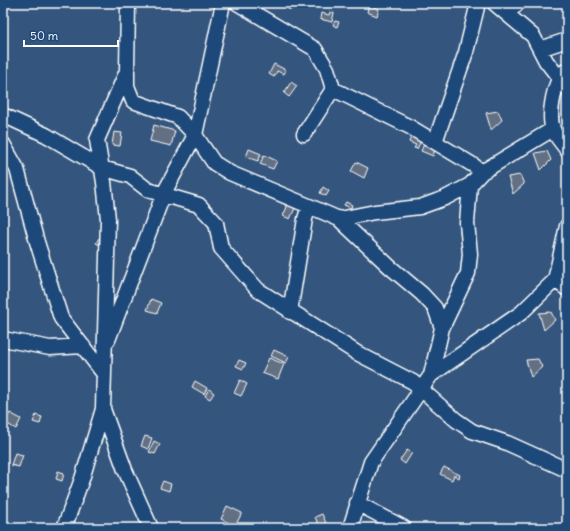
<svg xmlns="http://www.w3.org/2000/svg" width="570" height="531" font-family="Delius,sans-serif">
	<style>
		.building { fill: #647083; stroke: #fff }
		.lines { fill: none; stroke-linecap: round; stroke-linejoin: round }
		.minor-casing { stroke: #fff; stroke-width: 17 }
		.minor { stroke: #1f4a7a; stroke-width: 14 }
	</style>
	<rect width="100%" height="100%" fill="#34557d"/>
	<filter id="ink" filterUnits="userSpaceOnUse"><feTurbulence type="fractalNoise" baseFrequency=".025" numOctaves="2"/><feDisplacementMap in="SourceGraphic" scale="8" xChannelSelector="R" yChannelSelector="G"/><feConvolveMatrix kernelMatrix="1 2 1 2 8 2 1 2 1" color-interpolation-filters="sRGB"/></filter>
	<g filter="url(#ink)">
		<!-- building -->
		<path class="building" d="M282 3H293L291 10 281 6Z
			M369 5 379 9 377 16 367 12Z
			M330 12 334 13 332 22 320 19 321 13 329 15Z
			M335 21 339 22 337 27 333 25Z
			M274 64 286 70 284 74 277 71 274 77 269 74Z
			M291 82 297 86 289 97 284 93Z
			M498 111 502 120 491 130 486 113Z
			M154 125 175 131 171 146 150 141Z
			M114 132 122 133 120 146 112 145Z
			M411 137 421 141 417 149 414 148 416 145 409 142Z
			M424 144 435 149 433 156 421 151Z
			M249 149 261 154 258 161 246 157Z
			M547 151 551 160 541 170 535 153Z
			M264 155 277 161 273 169 260 164Z
			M356 162 368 168 364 178 351 171Z
			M520 175 524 184 513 194 508 177Z
			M323 187 329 191 326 196 320 193Z
			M287 202 296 206 290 219 283 216 287 207 285 206Z
			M346 202 352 205 351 208 344 205Z
			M99 238 105 241 102 246 96 243Z
			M151 299 161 303 157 313 147 310Z
			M551 312 555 320 544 330 539 313Z
			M274 350 289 357 286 363 271 356Z
			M269 358 284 364 278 379 262 373Z
			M538 359 542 367 531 377 526 360Z
			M239 360 246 363 243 369 236 366Z
			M240 380 247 384 241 396 234 393Z
			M195 381 207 388 204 394 192 387Z
			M209 389 214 393 210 399 205 396Z
			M10 413 21 419 16 429 4 422Z
			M36 415 42 417 40 424 33 422Z
			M145 436 152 438 148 449 141 446Z
			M154 441 160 444 155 454 149 452Z
			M407 450 412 453 405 464 400 460Z
			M15 453 23 455 19 467 11 465Z
			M444 467 460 475 459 478 454 475 452 480 440 474Z
			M58 471 64 473 62 481 56 479Z
			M163 481 171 484 169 491 160 488Z
			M227 506 242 513 235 526 221 519Z
			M322 514 326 523 319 526 315 517Z"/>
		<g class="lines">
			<defs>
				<path id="minor" d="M237 3 315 49 327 69 333 89 410 127 473 165 482 172
					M494 3 533 36 546 61 567 88
					M507 14 518 3
					M540 49 567 40
					M567 70C554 77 548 116 553 129 555 136 563 144 567 150
					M127 73V86L133 101 178 117 195 135 214 163 230 173 309 206
					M3 115 46 135 102 168 130 176 148 190 199 205 216 223 221 248 258 290 357 353 413 382 456 420 472 431 507 443 567 470
					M304 134 333 89
					M435 142 466 52 478 3
					M3 144 17 169 37 242 61 318 104 374
					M339 219 375 212 420 207 445 198 470 185 482 172 553 129
					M555 280 567 289
					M290 312 305 219 309 206 339 219 390 267 422 294 435 308 442 328
					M3 339 50 348 83 346
					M108 340 164 193 195 135 223 3
					M431 375 442 328 468 273 470 254 467 223 470 185
					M103 409 125 470 151 528
					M357 503 404 528
					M64 528 82 479 103 409 108 219 104 182 97 140 127 71 128 3
					M350 528 371 462 431 375 521 313 555 280 567 226"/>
			</defs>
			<!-- minor casing -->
			<use href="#minor" class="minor-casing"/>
			<!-- minor -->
			<use href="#minor" class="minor"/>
		</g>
	</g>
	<!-- margin -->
	<rect width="570" height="531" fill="none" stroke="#1f4a7a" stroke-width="16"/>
	<rect x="8" y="8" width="554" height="515" fill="none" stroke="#fff" stroke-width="1.5" filter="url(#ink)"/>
	<!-- scale -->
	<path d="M24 40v6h94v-6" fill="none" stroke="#ffffff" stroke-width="2"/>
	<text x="30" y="40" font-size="12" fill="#ffffff" stroke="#1f4a7a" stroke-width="3" paint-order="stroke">50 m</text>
</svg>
